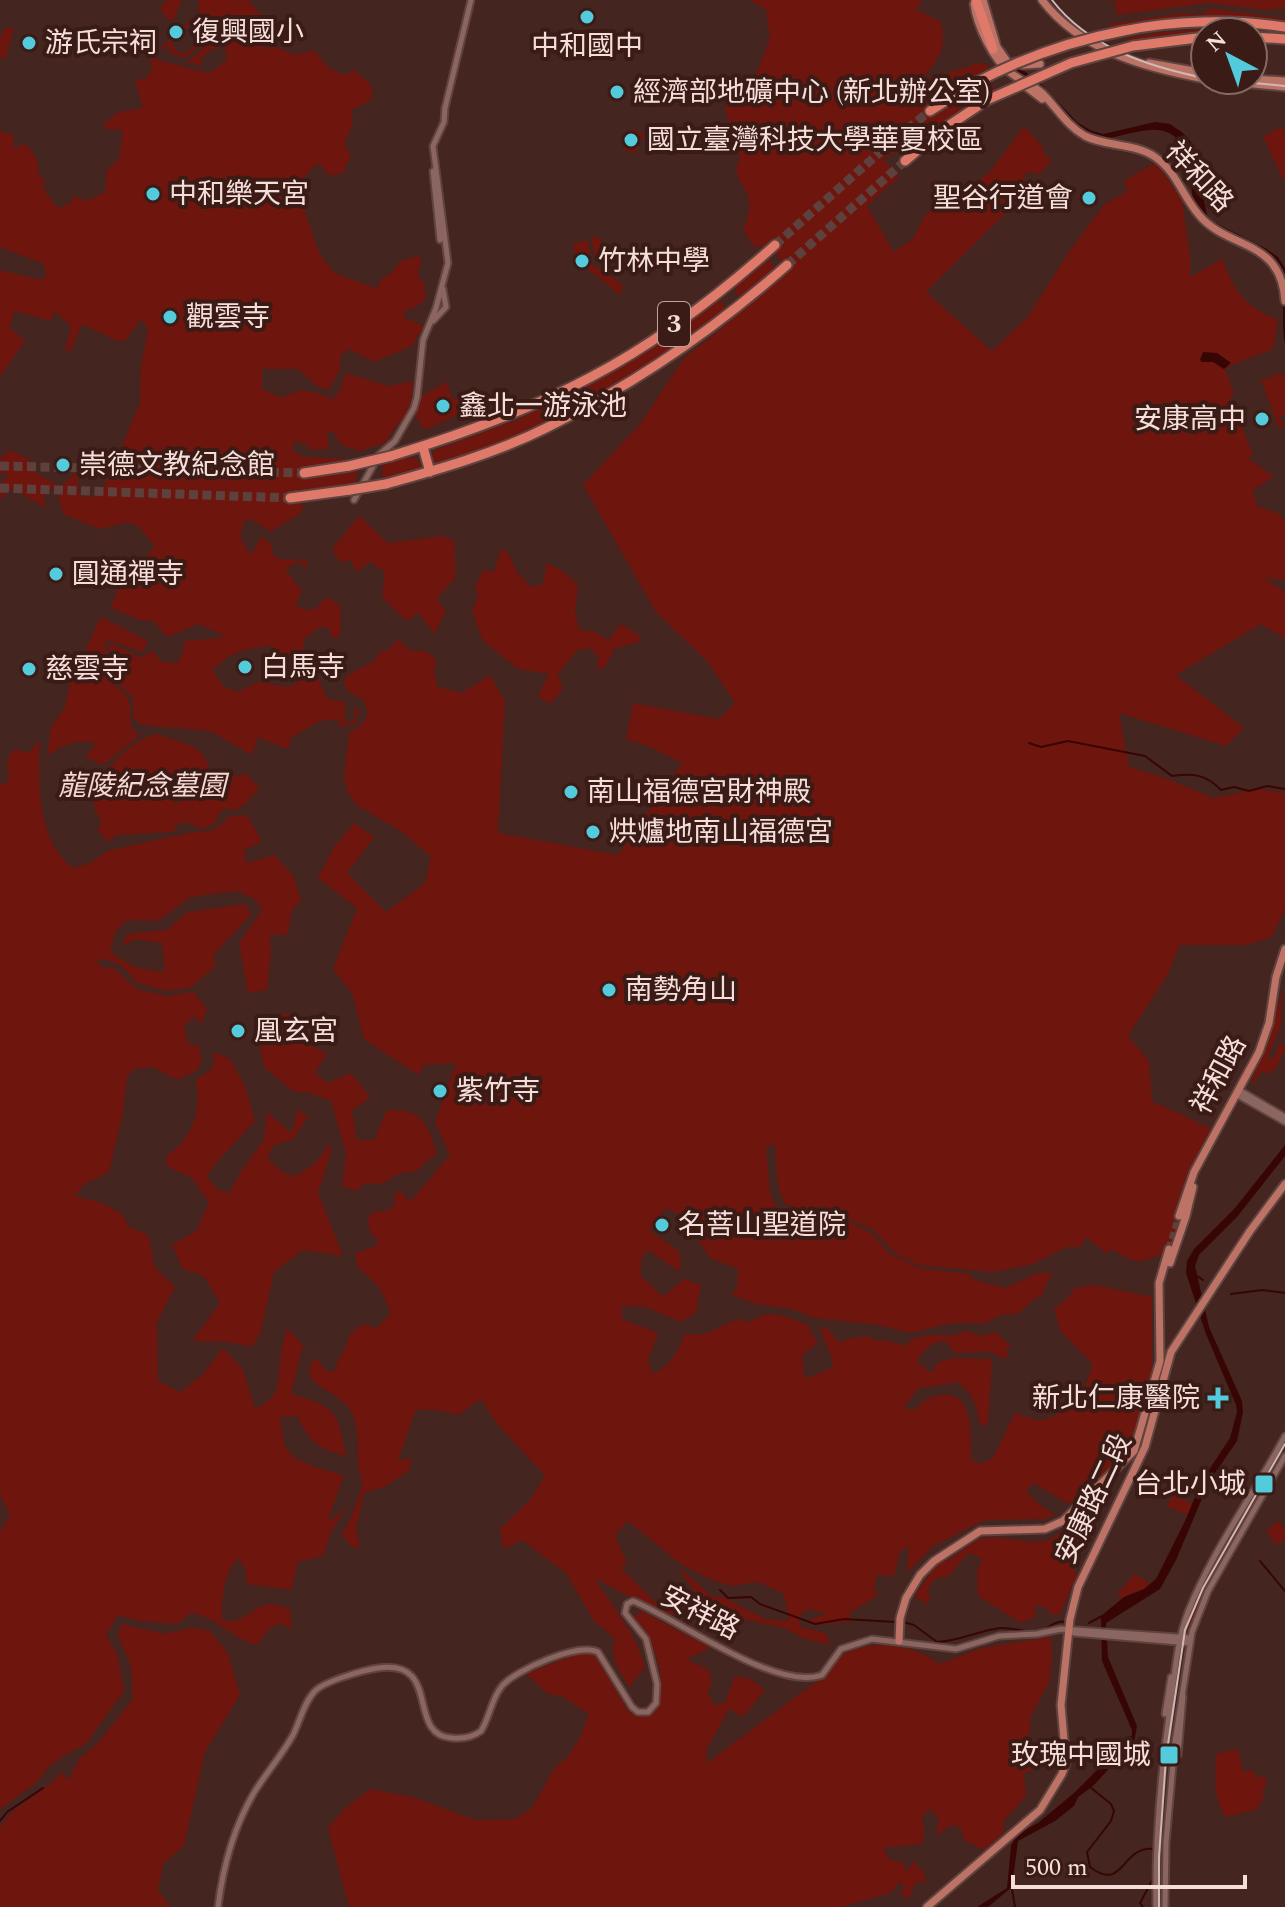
<svg xmlns="http://www.w3.org/2000/svg" width="1285" height="1907" font-family="Spectral,'Noto Sans TC',serif">
	<style>
		.green { fill: #6e150e; fill-rule: evenodd }
		.water { fill: #370604 }
		.lines { fill: none; stroke-linecap: round; stroke-linejoin: round }
		.stream { stroke: #370604; stroke-width: 2 }
		.major-tunnel { stroke: #5e413c; stroke-width: 7; stroke-dasharray: 7 3.5; stroke-linecap: butt }
		.highway-tunnel { stroke: #5e413c; stroke-width: 9; stroke-dasharray: 9 4.5; stroke-linecap: butt }
		.minor-casing { stroke: #5f433f; stroke-width: 9 }
		.major-casing { stroke: #5f433f; stroke-width: 11 }
		.highway-casing { stroke: #5f433f; stroke-width: 13 }
		.minor { stroke: #8b655f; stroke-width: 5 }
		.major { stroke: #bd7266; stroke-width: 7 }
		.highway { stroke: #df7a6b; stroke-width: 9 }
		.tram { stroke: #cfb7b3; stroke-width: 2 }
		.highway-bridge-casing { stroke: #5f433f; stroke-width: 13; stroke-linecap: butt }
		.highway-bridge { stroke: #df7a6b; stroke-width: 9 }
		.poi-dot { fill: #54cadd; stroke: #3a1b16; stroke-width: 3 }
		.labels { text-anchor: middle; dominant-baseline: central; stroke-width: 8; stroke-linejoin: round; paint-order: stroke }
		.shield { fill: #3a1b16; stroke: #bca49f; stroke-width: 2 }
		.shield-label { font-size: 26px; font-weight: bold; fill: #f4deda }
		.poi-label { font-size: 28px; fill: #f4deda; stroke: #3a1b16; text-anchor: start }
		.street-label { font-size: 28px; fill: #f4deda; stroke: #3a1b16 }
		.park-label { font-size: 28px; font-style: italic; fill: #f4d8d3; stroke: #3a1b16 }
	</style>
	<rect width="100%" height="100%" fill="#442520"/>
	<!-- green -->
	<path class="green" d="M167 0H182L173 21 166 18 160 9Z
		M199 0H248L265 19V30L261 34 257 27 253 30 252 35 256 39 262 38 266 42 264 47 267 50 271 45 296 55 314 50 330 69 345 75 355 70 372 86 371 100 352 110C352 114 353 119 352 124 350 137 339 142 351 155L343 173 330 176 319 163 310 170 297 187 319 253 334 273 376 288 383 277 388 276 401 261 418 256 422 260 418 270 419 278 424 282 426 299 414 308 405 311 403 317 424 326 412 346 374 362 349 349 340 356V370L329 390 316 386 298 369H262V389L283 398C302 386 312 391 333 399L340 391 345 373 389 386 414 381 408 415 397 425 385 443 360 451 341 445 333 431 327 432 329 449 311 450 307 445 295 441 293 448 295 453 306 457 348 459 303 469 305 477 358 468 355 483 285 495 287 503H303L302 512 271 532 251 519 244 522 240 536 249 553 253 552 262 536 271 544 274 556 283 560 306 559 308 569 298 561 285 570 302 590 296 605 304 610 315 609 327 597 341 606 340 637 331 638 330 628 320 627 304 639 303 653 277 658 274 656 273 646C244 649 234 650 212 670L224 687 239 692 257 682 289 687 306 678 313 666 327 699 345 702V724L355 719 354 708 359 709 356 724 343 727 339 726 338 719 320 721 289 739 291 747 284 748 258 737 252 755 210 731 141 725 133 717V698L113 679 114 674 110 682C144 704 121 711 136 734H141L103 765 85 757 96 744C79 737 61 746 47 756L51 727 65 707 70 683 101 617 148 641 143 653 110 640 104 644 113 663 114 674 117 666 108 646 112 643 141 658 152 650 162 662 177 663 183 653 184 641 219 638 224 635 198 624 167 637 153 621 140 620 111 608 120 584 132 585 139 579 141 561 152 551 154 545 138 526 128 522 100 529 63 514 57 489 44 490 45 508 14 489 8 491 0 500V484L9 475 3 472 0 476V459L10 450 31 460 27 468 60 487 78 471 79 494 84 497 98 496 106 483 140 403 141 365 148 329 141 319 126 340 117 341 82 324 71 351 65 350 71 326 54 311 51 321 15 311 9 327 25 341 0 376V270L42 280 46 276 44 264 0 247V129L3 133H9L14 136 13 148 19 147 23 143C32 149 41 162 38 173L45 182 42 188 47 191 46 194 52 199 51 202 62 209 65 204 69 205 74 196 86 201 105 192 107 170 119 159 123 130 104 129 105 123 119 112 143 108 135 81 146 78 152 70 149 47 157 60 210 73 227 60 224 43 198 9Z
		M749 0H920L922 2 915 9 941 22C947 52 938 57 923 80L971 66 973 63 986 64 990 67 931 103 936 111 954 101 960 103 961 109 915 141 883 159 899 177 867 206 894 252 913 239 924 217 951 188 958 195 990 172 1024 126 1044 148 1042 152 1052 160 1040 174 1026 172 1024 180 1035 184 926 292 992 351 1027 318 1071 249 1104 205 1128 191 1124 181 1156 162 1182 200 1190 256V277L1222 259C1238 296 1241 303 1278 320L1273 349 1225 368 1234 395 1230 397 1253 455 1247 457 1274 477 1253 490 1257 506 1280 514 1285 522V580L1264 578 1285 592V638L1261 624 1176 675 1244 728 1226 746 1119 713 1129 767 1165 778 1213 798 1257 789 1285 793V909L1272 937 1246 945H1180L1168 974 1128 1036 1149 1061 1152 1101 1212 1129C1194 1157 1183 1183 1174 1215L1184 1216 1173 1250 1165 1248 1162 1256C1153 1255 1151 1260 1142 1261 1132 1263 1119 1253 1110 1249L1107 1254 1086 1237 1080 1247H1067L1033 1264 994 1272 918 1265 896 1254 872 1229 837 1214 827 1207H816L803 1213 784 1203 778 1185 775 1144 766 1147 770 1192 779 1216 778 1227 797 1230 805 1215 827 1210 871 1233 890 1254 919 1268 971 1274 974 1280 1006 1288 1038 1273H1052L1041 1297 1035 1298 1018 1314 1001 1315 985 1323H951L911 1333 878 1325 814 1318 791 1309 755 1304 732 1295 738 1284V1269L710 1258 683 1216 666 1208 649 1230 680 1252V1272L648 1250 642 1257 640 1275 660 1294 665 1295 684 1279 701 1285 696 1313 680 1322 646 1307 622 1306V1319L658 1333 648 1360 653 1374C669 1367 679 1351 684 1334H705L737 1319 749 1322C772 1307 783 1316 807 1324L818 1343 802 1355 804 1377H811L833 1367C833 1352 822 1342 820 1327L828 1329 840 1343 848 1339 867 1336 878 1341 885 1340 904 1346C927 1325 947 1343 965 1331L982 1336 995 1332 1012 1347 1006 1349 1008 1356 1004 1359 991 1352 954 1353 946 1341C932 1342 922 1350 917 1362L932 1373 937 1363 953 1358 992 1359 988 1425H980C977 1406 974 1394 957 1382L924 1388 919 1387 904 1408 916 1410C922 1400 930 1396 942 1395 974 1390 971 1437 971 1459L980 1464 993 1458 1015 1413C1022 1415 1032 1420 1039 1420 1067 1418 1090 1387 1092 1363L1061 1332 1054 1309 1070 1296 1074 1288 1095 1285 1152 1297V1369L1131 1448 1084 1492 1069 1504 1033 1483 1026 1490C1035 1502 1044 1509 1057 1515L1044 1519 985 1520 933 1546 907 1573 909 1546 900 1552 894 1576 877 1575 874 1588 878 1595 850 1613 851 1622 816 1625 806 1621 826 1614 808 1609 798 1617 801 1627 826 1633 830 1645 805 1639 784 1628 747 1620 705 1606 679 1570 684 1571 710 1595 725 1598 765 1619 789 1621 784 1594 758 1582 731 1586 712 1580 682 1565 628 1521 615 1536 627 1563 621 1568 653 1600 683 1617 659 1612 594 1578C613 1607 636 1633 645 1667L630 1687C619 1671 609 1658 615 1639L594 1621 566 1573 522 1540 503 1549 500 1529 530 1500 545 1476 498 1425 481 1399 458 1415 436 1410H416L398 1460 411 1458 409 1471 386 1486 364 1493 356 1529 360 1546 354 1549 342 1535C350 1520 357 1504 361 1489 364 1480 358 1473 358 1465 357 1445 360 1428 350 1410 339 1389 294 1387 315 1358L329 1373 336 1369C338 1355 348 1349 349 1335L362 1324 377 1328 391 1313 380 1288 357 1266 355 1253 374 1247 379 1241 371 1233 367 1219 372 1213 389 1210 395 1204 394 1193 402 1192 410 1202 450 1155 435 1122 456 1063 425 1065 418 1075 364 1039 352 993 333 969 357 908 318 878 334 847 354 823 374 837 347 873 386 912 425 883 431 857 401 831 356 805 347 791 344 778 349 733 360 726 368 715 364 700 350 693 344 685 346 676 374 661 382 650 385 652 399 639 409 650 428 652 437 661 434 671 438 687 462 693 490 675 505 701 498 833 618 855 682 763 650 747 626 739 633 703 719 719 735 703 708 662 656 612 583 485 640 424 684 358 722 328 786 268 769 244 755 248 743 230C747 220 752 206 748 196 742 180 731 176 740 158L725 109 726 88 739 79 756 75 770 38 766 9Z
		M1105 0H1285V8L1267 10 1209 3 1116 15 1115 1Z
		M1211 8 1285 19V23C1225 14 1168 20 1109 29V24L1181 13 1201 15Z
		M195 16 194 20 207 30 206 40 185 58 170 53 168 45 162 50 160 48ZM191 24 200 28 202 38 186 53H180L174 48 173 40Z
		M14 28 5 59 0 58V39L4 29Z
		M1198 30 1250 32H1205V35L1127 45 1126 39 1161 32Z
		M214 39 220 54 215 47 200 59 203 64 201 66 187 62Z
		M990 81 996 92 981 101 971 102 968 96Z
		M1282 127 1285 134V183L1263 136Z
		M631 129 644 133 635 154 623 149Z
		M600 237 607 262 595 258 591 238Z
		M588 240 591 263 623 285 620 295 583 265 576 266 573 244Z
		M768 256 775 270 746 295H738L735 292 737 284Z
		M714 300 722 301 726 310C661 358 595 402 521 436 495 448 467 456 440 466L429 460 435 450 519 419 569 394 619 366Z
		M1278 373 1285 376V416H1279L1284 427 1279 429 1261 380 1265 378 1266 380Z
		M447 382 452 399 470 397 472 405 469 406 468 410 425 430 413 413 419 395H423Z
		M414 457 421 464 418 470 382 480 383 462Z
		M359 516 388 543 442 536 454 540 456 577 437 598 446 612 434 634 419 613 406 621 382 597 385 572 370 562 356 572 351 560 340 562 332 549Z
		M501 549 509 554 517 572 532 588 544 583 546 563 563 571 578 585 575 612 580 630 595 632 608 640 621 624 636 633 642 641 614 649 606 666 597 671 599 658 591 648 578 650 558 673 563 689 550 704 538 696 549 674 518 669 483 641 472 611 478 596 475 587 483 570 494 572Z
		M158 734C187 746 203 741 212 776 196 782 188 793 174 802L175 804C185 800 187 794 195 788 203 782 236 776 247 774L260 789 249 798V801L235 811 228 808 222 810 214 824 201 829 186 822 173 826 176 829 174 832 117 835 107 842 97 829 102 824 93 804 106 782 108 769C122 753 136 738 158 734Z
		M39 740C40 784 35 837 73 868L88 864 110 850 189 833 214 830 230 816 247 815 262 842 244 850 247 863 275 855 294 877 301 900 292 910 288 934 270 935 271 952 267 990 248 993 239 943 262 910 256 900 237 891 191 897 158 921 127 920 116 931 110 950C125 966 145 970 165 972L162 943 134 939 128 944H123L127 934 166 930 188 912 246 904 251 915 214 954 215 967 190 988 166 991 137 983 121 965 104 959 96 962 103 967 114 968 137 989 167 996 194 992 207 1009 201 1024 193 1016 184 1027 189 1044 199 1046 202 1061 196 1071 177 1080 152 1067 134 1069 127 1078 123 1112 109 1172 85 1184 75 1196 103 1203 123 1215 128 1226 149 1236 154 1266 175 1287 157 1322 158 1381 180 1392 202 1375 223 1348 242 1368 255 1408C282 1399 277 1382 280 1360 281 1349 284 1338 287 1328L303 1345 291 1394C336 1407 338 1411 346 1456 317 1449 310 1442 297 1416L280 1417C282 1426 282 1441 287 1449 295 1464 328 1470 344 1476L328 1519H333L348 1505 331 1532 323 1556 298 1562 291 1590 247 1584 246 1572 239 1558C224 1570 221 1602 222 1620 253 1628 250 1592 290 1609L292 1629 279 1623 267 1631 257 1645C231 1639 217 1616 190 1613L178 1624 139 1621 118 1615 106 1635 117 1654 124 1691 85 1745 63 1756 49 1767 35 1784 0 1809V1532L10 1515 0 1495V785L9 781 7 760 14 749 29 753Z
		M1282 990 1281 1025 1267 1059 1275 1057 1279 1043 1285 1046V1049L1276 1068 1270 1074 1261 1072 1254 1083 1251 1081 1266 1049Z
		M284 1013 295 1014 301 1040 327 1054 315 1072 327 1083 351 1073 370 1097 352 1111 357 1140H374L387 1110C423 1109 427 1123 437 1153L416 1171 398 1174 382 1184 366 1183 356 1191 342 1186 346 1153 331 1101 309 1093 292 1091 264 1067 257 1030Z
		M214 1052 230 1059 246 1088 255 1121 215 1164 207 1176 218 1190 229 1193 244 1167 264 1140 267 1112 292 1133 297 1110 308 1116 294 1139 274 1145 267 1158 284 1173 295 1176C311 1167 322 1159 329 1142L331 1152 318 1193 343 1256 303 1250 274 1272 261 1332 252 1347 228 1342 192 1341 220 1303 204 1276 183 1269 172 1245 196 1231 209 1203 192 1178 168 1167 166 1157C194 1135 201 1115 196 1080L213 1068Z
		M1255 1492 1259 1495 1257 1503 1191 1630 1184 1628 1201 1588Z
		M1173 1495 1192 1504 1187 1515 1167 1506Z
		M1082 1515 1079 1544 1064 1542 1075 1549 1073 1571 1078 1573 1060 1614 1052 1615 1047 1608 1037 1605 1034 1609 1037 1616 1021 1623 978 1596 977 1572 982 1558 968 1553 949 1576 935 1579 927 1590 931 1596 927 1604 914 1596 938 1563C960 1559 967 1540 986 1538 1005 1535 1033 1546 1048 1540 1063 1535 1067 1519 1082 1515Z
		M1278 1521 1285 1529V1538L1277 1545 1266 1532Z
		M1134 1574 1153 1585 1121 1598 1117 1595C1121 1588 1129 1583 1134 1574Z
		M642 1611 711 1648 688 1658 693 1663 709 1669 712 1685 707 1691 714 1705 725 1703 735 1676 751 1679 765 1690 743 1717 729 1709 706 1750 707 1763 813 1684C835 1675 828 1665 843 1655 868 1638 917 1645 939 1664L982 1648 1051 1637 1052 1658 1049 1682 1030 1718 1029 1761 1036 1768 1024 1774 1026 1796 1003 1822 1004 1833 984 1850 964 1840 962 1829 952 1825 936 1836 939 1820 931 1809 922 1816 924 1831 922 1844 883 1848 890 1860 905 1863 904 1870H908L914 1860 918 1869 924 1870 923 1874 928 1880 916 1883 911 1892 910 1899 900 1894 906 1886 900 1885 901 1880 891 1893 841 1907H349L328 1828 345 1808 370 1789 413 1797 475 1820 515 1819 532 1808 555 1767 566 1759 580 1738 589 1714 562 1696 548 1694 526 1674 581 1652 595 1655 629 1712 646 1715C677 1695 654 1638 633 1617Z
		M122 1624 164 1634 190 1628 209 1630 228 1653 240 1695 205 1752 184 1846 163 1864 158 1890 171 1907H0V1827L12 1812 53 1782 61 1772 68 1780 80 1758 97 1744 133 1699 131 1666 118 1636Z
		M1238 1749 1243 1772 1254 1770 1256 1778 1265 1776 1267 1783 1262 1791 1264 1801 1258 1803 1259 1809 1226 1817C1213 1800 1215 1775 1216 1754Z"/>
	<!-- water -->
	<path class="water" d="M976 0H987L991 19 1009 59 1041 84 1077 122 1090 130 1103 134 1155 122 1170 124 1183 133 1192 143 1208 219 1265 248 1278 257 1285 268V345C1281 326 1285 304 1281 284 1263 239 1207 241 1197 217 1187 191 1197 147 1169 133 1148 122 1115 142 1091 139L1039 95 1008 72Z
		M1203 352 1217 353 1231 363 1224 369 1213 362H1202L1200 360Z
		M1285 1145V1156L1237 1217 1199 1255 1195 1266 1209 1327 1242 1401 1243 1412 1237 1441 1209 1482 1176 1560 1160 1589 1106 1623 1108 1657 1137 1726 1134 1742 1093 1786 1078 1797 1074 1806 1055 1821 1018 1841 1012 1887 988 1907H977L1007 1888 1011 1846 1016 1835 1038 1823 1074 1793 1132 1735V1730L1102 1661 1101 1616 1124 1597 1144 1589 1156 1579 1186 1519 1201 1482 1230 1438 1237 1412 1236 1405 1206 1334 1186 1273 1187 1261 1194 1249 1235 1208Z"/>
	<g class="lines">
		<!-- stream -->
		<path class="stream" d="M1029 743 1041 747 1068 741 1145 756 1172 776C1192 773 1206 774 1221 790L1234 787 1249 791 1267 786 1285 789
			M1194 1274 1203 1280
			M1231 1294 1262 1290 1285 1293
			M1260 1561 1285 1591
			M720 1590 728 1598 751 1597 760 1604 815 1624 844 1619 896 1622
			M903 1622 914 1625 937 1642C959 1641 978 1631 1000 1628 1013 1627 1025 1633 1038 1631 1050 1629 1054 1619 1068 1622
			M1089 1623 1102 1616
			M1090 1787 1111 1804 1114 1811 1111 1821 1087 1852 1090 1867C1124 1893 1121 1846 1153 1849L1156 1852
			M0 1821 7 1812 43 1788
			M1012 1889 1015 1907
			M1143 1907 1140 1903 1154 1877"/>
		<!-- major-tunnel -->
		<path class="major-tunnel" d="M1169 1249 1179 1216"/>
		<!-- highway-tunnel -->
		<path class="highway-tunnel" d="M775 245 896 138 930 111
			M787 265 905 161
			M0 466 304 473
			M0 488 290 498"/>
		<defs>
			<path id="minor" d="M445 108 471 0
				M433 171 440 240
				M433 321 446 307 443 289
				M354 500 379 455 395 441 414 408 417 397 423 340 436 308 448 263 433 146 444 122 445 107
				M1239 1090 1285 1117
				M1236 1094 1285 1122
				M1070 1630 1074 1633 1190 1643
				M1165 1714 1171 1677
				M1178 1755 1183 1696
				M218 1907C223 1866 234 1826 255 1791 267 1772 282 1755 293 1735 300 1721 304 1702 315 1691 325 1681 364 1670 378 1668 443 1659 405 1735 452 1738 463 1739 473 1737 481 1731 490 1717 491 1699 502 1686 515 1670 579 1642 598 1652L632 1707 638 1712H648L656 1703 657 1684 646 1639 625 1613 627 1604 633 1601C678 1619 776 1692 822 1675L841 1649 872 1639 956 1649 999 1636 1037 1634 1061 1629 1191 1638
				M1156 1907C1155 1838 1161 1769 1171 1701 1175 1671 1177 1641 1188 1612 1212 1551 1254 1494 1285 1436
				M1165 1907 1166 1843 1175 1742 1192 1632 1208 1591 1285 1456"/>
			<path id="major" d="M983 0 997 47 1011 67
				M1042 0C1081 51 1146 68 1205 79
				M974 4C977 26 993 60 1011 73 1020 81 1032 84 1042 93 1056 107 1067 126 1085 136 1107 147 1135 143 1155 157 1177 172 1182 196 1199 215 1228 250 1281 238 1285 301
				M1015 62 1023 65 1040 64
				M1149 63 1205 73
				M1253 79 1285 81
				M1211 80 1285 87
				M1020 82 1042 99
				M1179 1216 1194 1172 1259 1052 1269 1023 1276 977 1285 949
				M1170 1263 1186 1216 1193 1187
				M899 1641 900 1618 906 1598 920 1575 934 1561 980 1531 1045 1529 1063 1521 1134 1451 1160 1361 1159 1283 1169 1249
				M927 1907 1040 1810 1062 1774 1066 1763 1061 1705 1070 1619 1078 1587 1145 1447 1171 1352 1250 1231 1285 1184"/>
			<path id="highway" d="M976 0 993 49
				M1123 31C1174 20 1233 19 1285 27
				M1253 37 1285 39
				M1133 46 1205 37
				M930 111 973 84
				M905 161 939 132 987 100
				M423 447 430 472
				M391 456C460 435 527 411 591 377 658 342 719 295 775 245
				M304 473 349 466
				M386 484C440 469 496 453 546 428 633 385 715 329 787 265
				M290 498 350 490"/>
		</defs>
		<!-- minor casing -->
		<use href="#minor" class="minor-casing"/>
		<!-- major casing -->
		<use href="#major" class="major-casing"/>
		<!-- highway casing -->
		<use href="#highway" class="highway-casing"/>
		<!-- minor -->
		<use href="#minor" class="minor"/>
		<!-- major -->
		<use href="#major" class="major"/>
		<!-- highway -->
		<use href="#highway" class="highway"/>
		<!-- tram -->
		<path class="tram" d="M1052 0C1088 47 1149 67 1205 78
			M1224 80 1285 86
			M1159 1907V1857L1166 1758 1185 1630 1203 1588 1285 1444"/>
		<defs>
			<path id="highway-bridge" d="M973 84C1020 59 1070 41 1123 31
				M987 100 1071 63 1133 46
				M349 466 391 456
				M350 490 386 484"/>
		</defs>
		<!-- highway-bridge casing -->
		<use href="#highway-bridge" class="highway-bridge-casing"/>
		<!-- highway-bridge -->
		<use href="#highway-bridge" class="highway-bridge"/>
	</g>
	<!-- markers -->
	<g class="poi-dot">
		<circle cx="587" cy="17" r="8"/>
		<circle cx="176" cy="32" r="8"/>
		<circle cx="29" cy="43" r="8"/>
		<circle cx="617" cy="92" r="8"/>
		<circle cx="631" cy="140" r="8"/>
		<circle cx="153" cy="194" r="8"/>
		<circle cx="1089" cy="198" r="8"/>
		<circle cx="582" cy="261" r="8"/>
		<circle cx="170" cy="317" r="8"/>
		<circle cx="443" cy="406" r="8"/>
		<circle cx="1262" cy="419" r="8"/>
		<circle cx="63" cy="465" r="8"/>
		<circle cx="56" cy="574" r="8"/>
		<circle cx="245" cy="667" r="8"/>
		<circle cx="29" cy="669" r="8"/>
		<circle cx="571" cy="792" r="8"/>
		<circle cx="593" cy="832" r="8"/>
		<circle cx="609" cy="990" r="8"/>
		<circle cx="238" cy="1031" r="8"/>
		<circle cx="440" cy="1091" r="8"/>
		<circle cx="662" cy="1225" r="8"/>
		<path d="M1214 1386h8v8h8v8h-8v8h-8v-8h-8v-8h8z"/>
		<rect x="1254" y="1474" width="20" height="20" rx="4"/>
		<rect x="1159" y="1745" width="20" height="20" rx="4"/>
	</g>
	<g class="labels">
		<!-- shield labels -->
		<rect class="shield" x="658" y="302" width="32" height="44" rx="6"/>
		<g class="shield-label">
			<text x="674" y="324">3</text>
		</g>
		<!-- poi labels -->
		<g class="poi-label">
			<text x="192" y="32">復興國小</text>
			<text x="45" y="43">游氏宗祠</text>
			<text x="587" y="46" text-anchor="middle">中和國中</text>
			<text x="633" y="92">經濟部地礦中心 (新北辦公室)</text>
			<text x="647" y="140">國立臺灣科技大學華夏校區</text>
			<text x="169" y="194">中和樂天宮</text>
			<text x="1073" y="198" text-anchor="end">聖谷行道會</text>
			<text x="598" y="261">竹林中學</text>
			<text x="186" y="317">觀雲寺</text>
			<text x="459" y="406">鑫北一游泳池</text>
			<text x="1246" y="419" text-anchor="end">安康高中</text>
			<text x="79" y="465">崇德文教紀念館</text>
			<text x="72" y="574">圓通禪寺</text>
			<text x="261" y="667">白馬寺</text>
			<text x="45" y="669">慈雲寺</text>
			<text x="587" y="792">南山福德宮財神殿</text>
			<text x="609" y="832">烘爐地南山福德宮</text>
			<text x="625" y="990">南勢角山</text>
			<text x="254" y="1031">凰玄宮</text>
			<text x="456" y="1091">紫竹寺</text>
			<text x="678" y="1225">名菩山聖道院</text>
			<text x="1200" y="1398" text-anchor="end">新北仁康醫院</text>
			<text x="1246" y="1484" text-anchor="end">台北小城</text>
			<text x="1151" y="1755" text-anchor="end">玫瑰中國城</text>
		</g>
		<!-- street labels -->
		<g class="street-label">
			<text transform="translate(1199 177) rotate(47)">祥和路</text>
			<text transform="translate(1219 1075) rotate(-62)">祥和路</text>
			<text transform="translate(1094 1499) rotate(-65)">安康路二段</text>
			<text transform="translate(700 1613) rotate(27)">安祥路</text>
		</g>
		<!-- park labels -->
		<g class="park-label">
			<text x="142" y="786">龍陵紀念墓園</text>
		</g>
	</g>
	<!-- north arrow -->
	<g transform="translate(1229 56) rotate(319)"><circle r="38" fill="#3a1b16" stroke="#846964" stroke-width="2"/>
	<path d="M0-6L14 30L0 20L-14 30Z" fill="#54cadd"/>
	<text y="-12" font-size="22" font-weight="bold" text-anchor="middle" fill="#f4deda">N</text>
	</g>
	<!-- scale -->
	<path d="M1013 1875v12h232v-12" fill="none" stroke="#f4deda" stroke-width="4"/>
	<text x="1025" y="1875" font-size="24" fill="#f4deda" stroke="#3a1b16" stroke-width="6" paint-order="stroke">500 m</text>
</svg>
